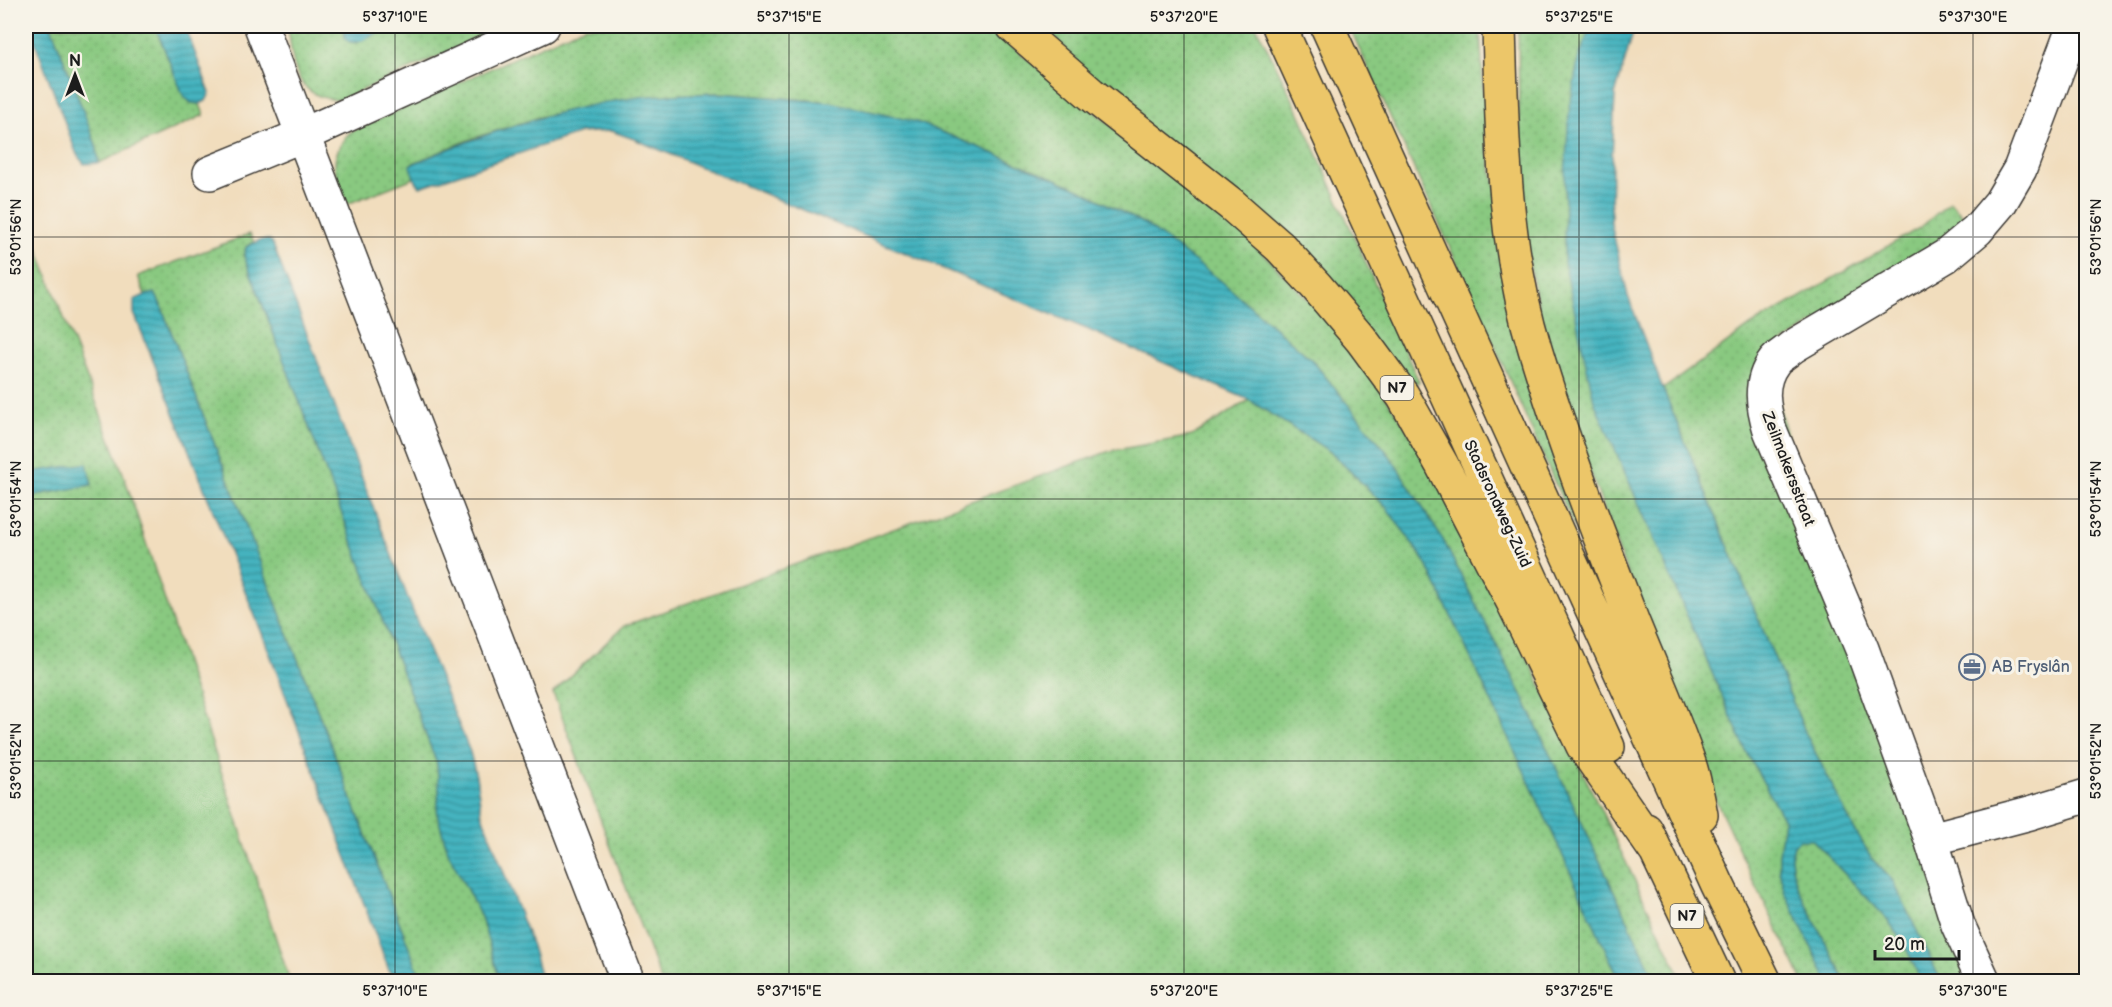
<svg xmlns="http://www.w3.org/2000/svg" width="2112" height="1007" font-family="'Balsamiq Sans',sans-serif">
	<style>
		.grass { fill: url(#grass-dots); stroke: #52724e; stroke-width: 1.5 }
		.water { fill: url(#water-rules); stroke: #30686e; stroke-width: 1.5 }
		.lines { fill: none; stroke-linecap: round; stroke-linejoin: round }
		.minor-casing { stroke: #3c3934; stroke-width: 36 }
		.highway-casing { stroke: #3c3934; stroke-width: 36 }
		.minor { stroke: #fff; stroke-width: 33 }
		.highway { stroke: #ecc669; stroke-width: 33 }
		.ticks { fill: none; stroke: #1c1c1c; stroke-width: 1.5; stroke-opacity: 0.45 }
		.labels { text-anchor: middle; dominant-baseline: central; stroke-width: 6; stroke-linejoin: round; paint-order: stroke }
		.shield { fill: #f7f3e8; stroke: #5e5c59; stroke-width: 1.5 }
		.shield-label { font-size: 15px; font-weight: bold; fill: #1c1c1c }
		.street-label { font-size: 16px; fill: #1c1c1c; stroke: #f7f3e8 }
		.service-label { font-size: 16px; fill: #4e5e75; stroke: #f7f3e8; text-anchor: start }
		.neatline { fill: none; stroke: #1c1c1c; stroke-width: 2 }
		.ticks-label { font-size: 15px; text-anchor: middle; fill: #1c1c1c }
	</style>
	<defs>
		<pattern id="grass-dots" width="8" height="8" patternUnits="userSpaceOnUse" patternTransform="scale(1.5)"><rect width="8" height="8" fill="#89c980"/><path d="M2 2h.1M6 6h.1" fill="none" stroke="#76ac6e" stroke-width="1.8" stroke-linecap="round"/></pattern>
		<pattern id="water-rules" width="6" height="5" patternUnits="userSpaceOnUse" patternTransform="scale(1.5)"><rect width="6" height="5" fill="#44b3bf"/><path d="M0 2.5h6" fill="none" stroke="#38919a"/></pattern>
	</defs>
	<rect width="100%" height="100%" fill="#f7f3e8"/>
	<filter id="ink" filterUnits="userSpaceOnUse"><feTurbulence type="fractalNoise" baseFrequency=".0167" numOctaves="2"/><feDisplacementMap in="SourceGraphic" scale="12" xChannelSelector="R" yChannelSelector="G"/><feConvolveMatrix kernelMatrix="1 2 1 2 8 2 1 2 1" color-interpolation-filters="sRGB"/></filter>
	<filter id="wash" filterUnits="userSpaceOnUse"><feTurbulence type="fractalNoise" baseFrequency=".008" numOctaves="4" result="noise"/><feDisplacementMap in="SourceGraphic" scale="24" xChannelSelector="R" yChannelSelector="G"/><feGaussianBlur stdDeviation="1.35" result="paint"/><feColorMatrix in="noise" values="0 0 0 0 0 0 0 0 0 0 0 0 0 0 0 0 0 1.4 0 .05"/><feComposite in="paint" operator="in"/></filter>
	<g filter="url(#wash)">
		<rect width="100%" height="100%" fill="#f1ddbd"/>
		<!-- grass -->
		<path class="grass" d="M51 26H155L183 95 191 103 200 104 204 115 99 163 96 145Z
			M288 26H344L343 30 356 43 389 26H507L340 100C293 98 293 63 288 26Z
			M585 26H989L1022 55 1224 214 1346 338 1446 487 1683 981H1656L1523 697 1443 540 1390 456 1312 360 1220 280 1146 225 1083 191 1056 179 917 122 830 102 719 93 640 97 543 116 471 139 411 164 414 178 347 204C335 175 326 159 350 132Z
			M1022 26H1256L1295 104 1419 382 1408 386Z
			M1349 26H1480L1483 85 1491 168 1595 555 1588 558 1496 349Z
			M1518 26H1591L1578 60 1594 401 1746 751 1784 820 1779 855V870L1785 893 1828 981H1803L1754 882 1686 736 1548 355 1520 217Z
			M1950 202 1968 221 1939 245 1764 354 1849 654 1970 981H1941L1893 881 1873 860 1855 831 1806 734 1663 389 1752 325 1921 227Z
			M26 218 123 473 290 981H26V497L92 485 90 478 49 470 26 473Z
			M250 234 254 242 246 247 244 256 437 764 439 790 437 814 448 852 481 917 500 981H422L160 303 155 293 145 295 138 276Z
			M1249 400 1331 452 1386 507 1425 561 1526 775 1620 981H661L553 693 624 626 1110 451 1192 436Z
			M1800 840H1813L1888 920 1908 952 1921 981H1845L1798 888 1792 868 1791 856 1794 845Z"/>
		<!-- water -->
		<path class="water" d="M29 26H51L96 145 99 163 84 164 77 155Z
			M155 26H185L210 93 206 101 200 104 191 103 183 95Z
			M344 26H389C377 32 356 50 345 39Z
			M1591 26H1635L1615 95 1612 160 1611 224 1628 296 1663 389 1806 734 1855 831 1873 860 1893 881 1941 981H1921L1908 952 1888 920 1813 840H1800L1794 845 1791 856 1792 868 1798 888 1845 981H1828L1785 893 1779 870V855L1784 820 1746 751 1594 401 1564 262 1565 175 1569 112 1578 60Z
			M719 93 830 102 917 122 1056 179 1083 191 1146 225 1220 280 1312 360 1390 456 1443 540 1523 697 1656 981H1620L1526 775 1425 561 1386 507 1331 452 1249 400 1089 330 634 139 611 131 580 133 420 187 414 178 410 165C484 133 560 107 640 97 666 94 693 94 719 93Z
			M260 240H269L272 242 416 619 470 752 476 776 482 815 532 946 542 981H500L481 917 448 852 437 814 439 790 437 764 244 256 246 247Z
			M155 293 160 303 422 981H393L265 641 134 313V300L145 295Z
			M87 463 92 485 26 497V473Z"/>
	</g>
	<g filter="url(#ink)">
		<g class="lines">
			<defs>
				<path id="minor" d="M261 26 628 982
					M210 173 303 135 543 26
					M1931 839 2030 813 2086 796
					M1984 982 1958 925 1931 839 1862 649 1770 430C1763 407 1758 383 1774 362 1778 356 1787 352 1792 347L1946 256 1977 230 2000 203 2020 169 2074 26"/>
				<path id="highway" d="M1013 26 1091 94 1232 205 1280 247 1316 286 1361 339 1403 396 1442 465 1513 602 1583 746 1655 850
					M1279 26 1608 747
					M1327 26 1717 884 1765 982
					M1499 26C1502 134 1503 245 1535 349 1563 442 1598 533 1633 623 1652 670 1674 718 1690 766 1695 782 1698 799 1701 815
					M1646 830 1718 982"/>
			</defs>
			<!-- minor casing -->
			<use href="#minor" class="minor-casing"/>
			<!-- highway casing -->
			<use href="#highway" class="highway-casing"/>
			<!-- minor -->
			<use href="#minor" class="minor"/>
			<!-- highway -->
			<use href="#highway" class="highway"/>
		</g>
	</g>
	<!-- ticks -->
	<path class="ticks" d="M395 26V982M789 26V982M1184 26V982M1579 26V982M1973 26V982M26 237H2086M26 499H2086M26 761H2086"/>
	<!-- icons -->
	<defs>
		<symbol id="office-ring" viewBox="-11 -11 22 22"><circle r="9.5" fill="#f7f3e8" stroke="#5c6f8a" stroke-width="1.5"/><path d="M-6-3h4V-5.5h4V-3h4V5H-6ZM-1-4.5V-3h2v-1.5ZM-6 0V1H6V0Z" fill="#5c6f8a"/></symbol>
	</defs>
	<g fill-rule="evenodd">
		<use href="#office-ring" x="1957" y="652" width="30" height="30"/>
	</g>
	<g class="labels">
		<!-- shield labels -->
		<g class="shield">
			<rect x="1380.5" y="376" width="33" height="24" rx="4.5"/>
			<rect x="1670.5" y="904" width="33" height="24" rx="4.5"/>
		</g>
		<g class="shield-label">
			<text x="1397" y="388">N7</text>
			<text x="1687" y="916">N7</text>
		</g>
		<!-- street labels -->
		<g class="street-label">
			<text transform="translate(1788 469) rotate(69)">Zeilmakersstraat</text>
			<text transform="translate(1497 504) rotate(65)">Stadsrondweg-Zuid</text>
		</g>
		<!-- service labels -->
		<g class="service-label">
			<text x="1992" y="667">AB Fryslân</text>
		</g>
	</g>
	<!-- margin -->
	<rect width="2112" height="1007" fill="none" stroke="#f7f3e8" stroke-width="66"/>
	<!-- north arrow -->
	<g transform="translate(75 75)" stroke="#f7f3e8" stroke-width="4.5" paint-order="stroke">
	<path d="M0-4.5L10 22L0 15L-10 22Z" fill="#1c1c1c"/>
	<text y="-9" font-size="16" font-weight="bold" text-anchor="middle" fill="#1c1c1c">N</text>
	</g>
	<!-- scale -->
	<path d="M1875 950v9h84v-9" fill="none" stroke="#1c1c1c" stroke-width="3"/>
	<text x="1884" y="950" font-size="18" fill="#1c1c1c" stroke="#f7f3e8" stroke-width="4.5" paint-order="stroke">20 m</text>
	<rect x="33" y="33" width="2046" height="941" class="neatline"/>
	<g class="ticks-label">
		<text x="395" y="22">5°37'10"E</text>
		<text x="789" y="22">5°37'15"E</text>
		<text x="1184" y="22">5°37'20"E</text>
		<text x="1579" y="22">5°37'25"E</text>
		<text x="1973" y="22">5°37'30"E</text>
		<text transform="translate(16 237) rotate(-90)" y="5">53°01'56"N</text>
		<text transform="translate(2096 237) rotate(-90)" y="5">53°01'56"N</text>
		<text transform="translate(16 499) rotate(-90)" y="5">53°01'54"N</text>
		<text transform="translate(2096 499) rotate(-90)" y="5">53°01'54"N</text>
		<text transform="translate(16 761) rotate(-90)" y="5">53°01'52"N</text>
		<text transform="translate(2096 761) rotate(-90)" y="5">53°01'52"N</text>
		<text x="395" y="996">5°37'10"E</text>
		<text x="789" y="996">5°37'15"E</text>
		<text x="1184" y="996">5°37'20"E</text>
		<text x="1579" y="996">5°37'25"E</text>
		<text x="1973" y="996">5°37'30"E</text>
	</g>
</svg>
